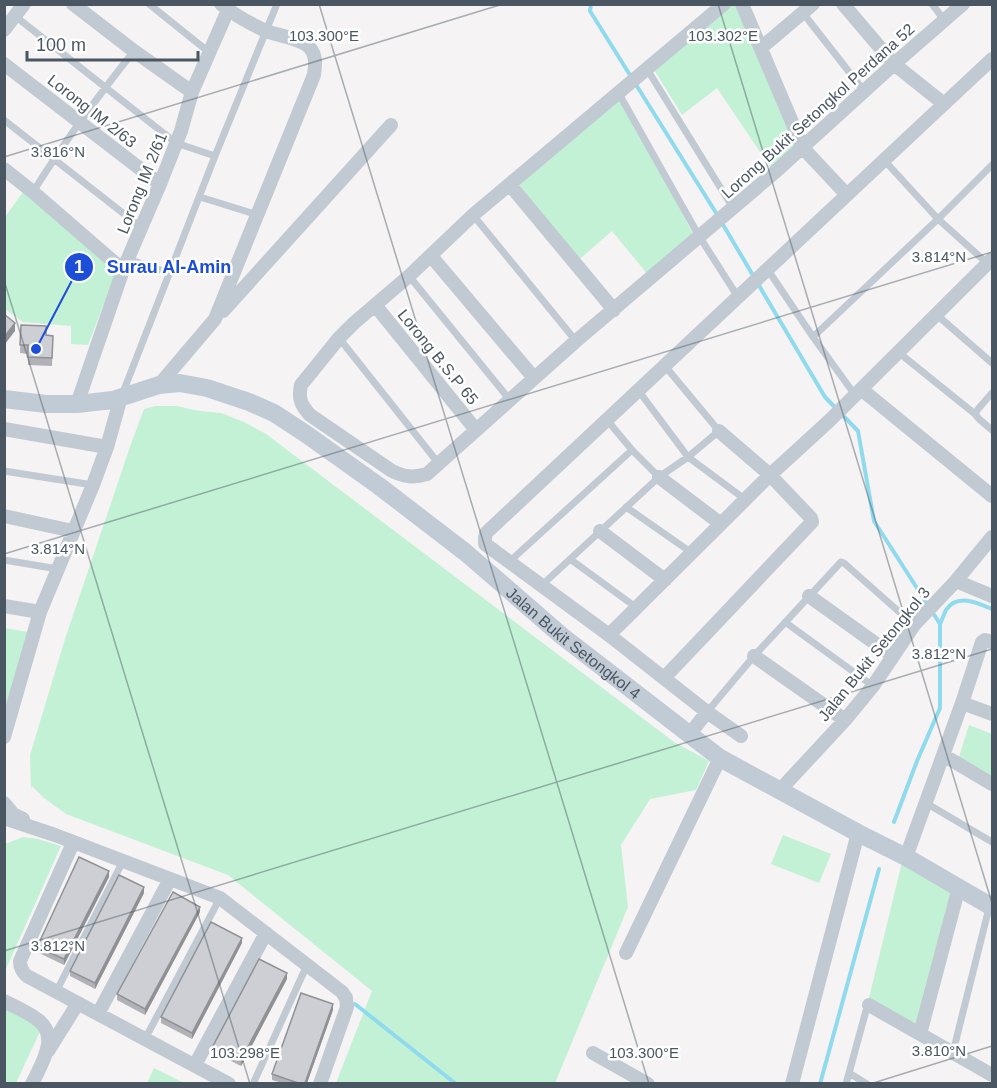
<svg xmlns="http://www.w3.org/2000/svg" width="997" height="1088" font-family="Helvetica,sans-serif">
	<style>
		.green { fill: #c3f1d5 }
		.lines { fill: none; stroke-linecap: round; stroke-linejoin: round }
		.stream { stroke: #90daee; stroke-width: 4 }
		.lane { stroke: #c1cad2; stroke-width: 7 }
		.street { stroke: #c1cad2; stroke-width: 14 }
		.secondary { stroke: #c1cbd6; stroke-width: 18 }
		.wall { fill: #b0b2b7 }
		.shaded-wall { fill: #909195 }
		.building { fill: #cdcfd5; stroke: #909195; stroke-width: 1.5 }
		.ticks { fill: none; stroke: #4a5661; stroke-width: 1.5; stroke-opacity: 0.45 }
		.labels { text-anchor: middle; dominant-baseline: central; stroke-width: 5; stroke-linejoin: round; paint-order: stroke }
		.street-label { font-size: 16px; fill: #4a5661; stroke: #fff }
		.ticks-label { font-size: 15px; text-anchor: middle; fill: #4a5661; stroke: #fff; stroke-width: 5; stroke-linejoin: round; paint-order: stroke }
		.leader { fill: none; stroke: #1d4ed8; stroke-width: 2 }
		.callout-dot { fill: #1d4ed8; stroke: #fff; stroke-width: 2 }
		.mark-label { font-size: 18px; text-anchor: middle; font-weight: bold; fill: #fff }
		.callout-label { font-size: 18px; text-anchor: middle; font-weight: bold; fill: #1d4ed8; stroke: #fff; stroke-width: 5; stroke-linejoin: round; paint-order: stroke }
	</style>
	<rect width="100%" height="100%" fill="#f5f3f3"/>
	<!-- green -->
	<path class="green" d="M725 5H742L803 148 774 173 717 88 682 115 655 71Z
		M618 92 693 234 649 276 612 231 575 263 510 185Z
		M23 192 117 270 88 345 71 344V326L23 322 5 309V217Z
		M155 406H176L200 411 221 413 244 422 266 434 674 742 709 761 696 790 650 799 621 845 628 907 555 1083H336L372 991 228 875 66 814 44 798 32 786 31 789 30 755 65 639 131 444 144 409Z
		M5 628 33 633 5 723Z
		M969 725 992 734V781L958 760Z
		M783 835 831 854 819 883 771 864Z
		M23 837 38 839 61 846 5 971V844Z
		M904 854 958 884 919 1031 868 1002Z
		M4 1006 42 1027 16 1083H5Z
		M154 1068 184 1083H147Z"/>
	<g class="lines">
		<!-- stream -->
		<path class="stream" d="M591 4 590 11 718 216
			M722 223 825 397 858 431 874 521 940 624V708L917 761 894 822
			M940 624C942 620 944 614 946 610 957 593 978 603 992 609
			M355 1004 456 1084
			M820 1084 879 869"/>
		<!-- lane -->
		<path class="lane" d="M149 4 210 53
			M932 4 945 21
			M803 13 864 91
			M15 16 176 143 215 156
			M647 69 733 208
			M618 92 699 236 738 297
			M4 120 142 228
			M884 160 938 219 988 264
			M33 192C64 142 98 96 134 51
			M200 197 258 215
			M473 215 576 341
			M128 259 169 273
			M768 270 813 337 855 395
			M409 276 510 400
			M937 315 992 363
			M813 337 938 219 992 165
			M339 338 439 464
			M898 352 975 414 979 419 992 430
			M638 390 688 457 746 500
			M122 395 215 156 277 4
			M975 414 978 409 992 393
			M607 420 632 450 659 477
			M4 471 93 485
			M626 507 692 553
			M570 559 637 608
			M4 560 58 569
			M509 562 632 450
			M542 585 659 477 688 457 719 431 665 366
			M785 622 873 686
			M707 712 754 656 841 562 844 563 914 625
			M926 803 992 842
			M56 992 123 861
			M145 1039 220 898
			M953 1052 989 908
			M849 1073 867 1084
			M253 1084 307 965
			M846 1084 867 1007 869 1005"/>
		<!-- street -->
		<path class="street" d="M73 4 134 51 192 92
			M724 4 473 215 409 276 354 323 339 338 301 385C298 399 301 405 310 415L392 471C405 477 413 478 427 474L576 341 774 173 894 64 963 4
			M742 4 803 148 847 195
			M843 4 894 64 944 104
			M4 30 24 4
			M761 48 813 4
			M4 64 160 184
			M4 169 33 192 123 270
			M510 185 614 310
			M431 256 534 378
			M375 305 476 430
			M223 311 391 125
			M159 385 215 319 314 75C315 66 317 56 310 48 302 38 278 36 266 31 251 24 234 15 221 4
			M861 389 992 496
			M77 404 123 270 160 184 181 131 192 92 228 10
			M4 429 107 447
			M659 477 721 524
			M4 516 73 531
			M600 531 665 580
			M956 581 992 596
			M809 596 893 656
			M4 606 40 612
			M609 635 770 475 828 422 992 259
			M754 656 845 720
			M664 678 812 522 811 518 770 475 719 431
			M962 703 992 714
			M689 735 707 712
			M741 736 707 712 609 635 485 544V538L486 533 992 59
			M4 737 40 612 93 485 107 447 121 397
			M943 755 992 784
			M780 790 845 720 873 686 914 625 955 582 992 537
			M4 803 13 814 23 819
			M4 818 55 835 220 898 342 992 346 998 347 1007 320 1084
			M73 843 20 961C20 968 22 972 27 976L229 1084
			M906 857 962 703 982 642 985 640 992 642
			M626 953 720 758
			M4 1001C15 1007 28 1012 38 1020 60 1036 41 1065 32 1084
			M869 1005 992 1075
			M98 1014 170 879
			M920 1034 959 887
			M48 1051 78 1003
			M593 1053 648 1084
			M195 1065 266 933
			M792 1084 858 833"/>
		<!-- secondary -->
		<path class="secondary" id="s1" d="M4 399 46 404H77L113 400 159 385 180 383 207 388 249 402 274 413 306 434 379 486 465 552 562 636 720 758 858 833 906 857 992 907"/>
	</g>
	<!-- wall -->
	<path class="wall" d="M21 325 46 335 53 336 52 366 28 365V354L20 353Z
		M109 877 64 965 37 952V947Z
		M144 893 95 989 70 976V971Z
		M200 912 145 1015 117 1000V994Z
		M242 943 192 1039 161 1023V1017Z
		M287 979 241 1066 213 1052V1046Z
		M333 1010 307 1083H282L272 1080V1074Z"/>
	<!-- shaded-wall -->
	<path class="shaded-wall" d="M15 323V331L5 344V336Z
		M109 871V877L64 965V959Z
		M144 887V893L95 989V983Z
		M200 907V912L145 1015V1009Z
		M242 938V943L192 1039V1033Z
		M287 973V979L241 1066V1060Z
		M333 1004V1010L307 1083H305Z"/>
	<!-- building -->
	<path class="building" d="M4 314 15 323 5 336 4 335Z
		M21 325 46 326V335L53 336 52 358 28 357V345H20Z
		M79 857 109 871 64 959 37 947Z
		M119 875 144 887 95 983 70 971Z
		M173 892 200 907 145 1009 117 994Z
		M211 922 242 938 192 1033 161 1017Z
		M259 959 287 973 241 1060 213 1046Z
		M301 993 333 1004 305 1083H298L272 1074Z"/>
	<!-- ticks -->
	<path class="ticks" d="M319 4 649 1084M718 4 992 903M4 157 503 4M4 280 250 1084M4 554 992 252M4 951 992 649M870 1084 992 1046"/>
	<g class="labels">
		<!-- street labels -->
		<g class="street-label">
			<text transform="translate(92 111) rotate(38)">Lorong IM 2/63</text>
			<text transform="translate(818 111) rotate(-42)">Lorong Bukit Setongkol Perdana 52</text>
			<text transform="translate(142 183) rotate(-68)">Lorong IM 2/61</text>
			<text transform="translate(438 357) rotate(51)">Lorong B.S.P 65</text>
			<text stroke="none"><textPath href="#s1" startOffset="656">Jalan Bukit Setongkol 4</textPath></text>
			<text transform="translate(874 654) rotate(-51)">Jalan Bukit Setongkol 3</text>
		</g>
	</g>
	<g class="ticks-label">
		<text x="324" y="41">103.300°E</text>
		<text x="723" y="41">103.302°E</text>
		<text x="58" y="157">3.816°N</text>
		<text x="939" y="262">3.814°N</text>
		<text x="58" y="554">3.814°N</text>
		<text x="939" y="659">3.812°N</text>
		<text x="58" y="951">3.812°N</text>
		<text x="939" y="1056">3.810°N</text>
		<text x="245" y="1058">103.298°E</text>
		<text x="644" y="1058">103.300°E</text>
	</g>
	<!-- callouts -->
	<path class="leader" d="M36 349L79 267"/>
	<g class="callout-dot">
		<circle cx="36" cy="349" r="6"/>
		<circle cx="79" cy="267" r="15"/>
	</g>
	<g class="mark-label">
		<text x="79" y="273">1</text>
	</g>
	<g class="callout-label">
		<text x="169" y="273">Surau Al-Amin</text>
	</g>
	<!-- border -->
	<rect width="997" height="1088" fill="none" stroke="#4a5661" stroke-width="12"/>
	<!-- scale -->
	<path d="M27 51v9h171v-9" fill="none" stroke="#4a5661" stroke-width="3"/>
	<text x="36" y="51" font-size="18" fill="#4a5661" stroke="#ffffff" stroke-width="4.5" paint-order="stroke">100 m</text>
</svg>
